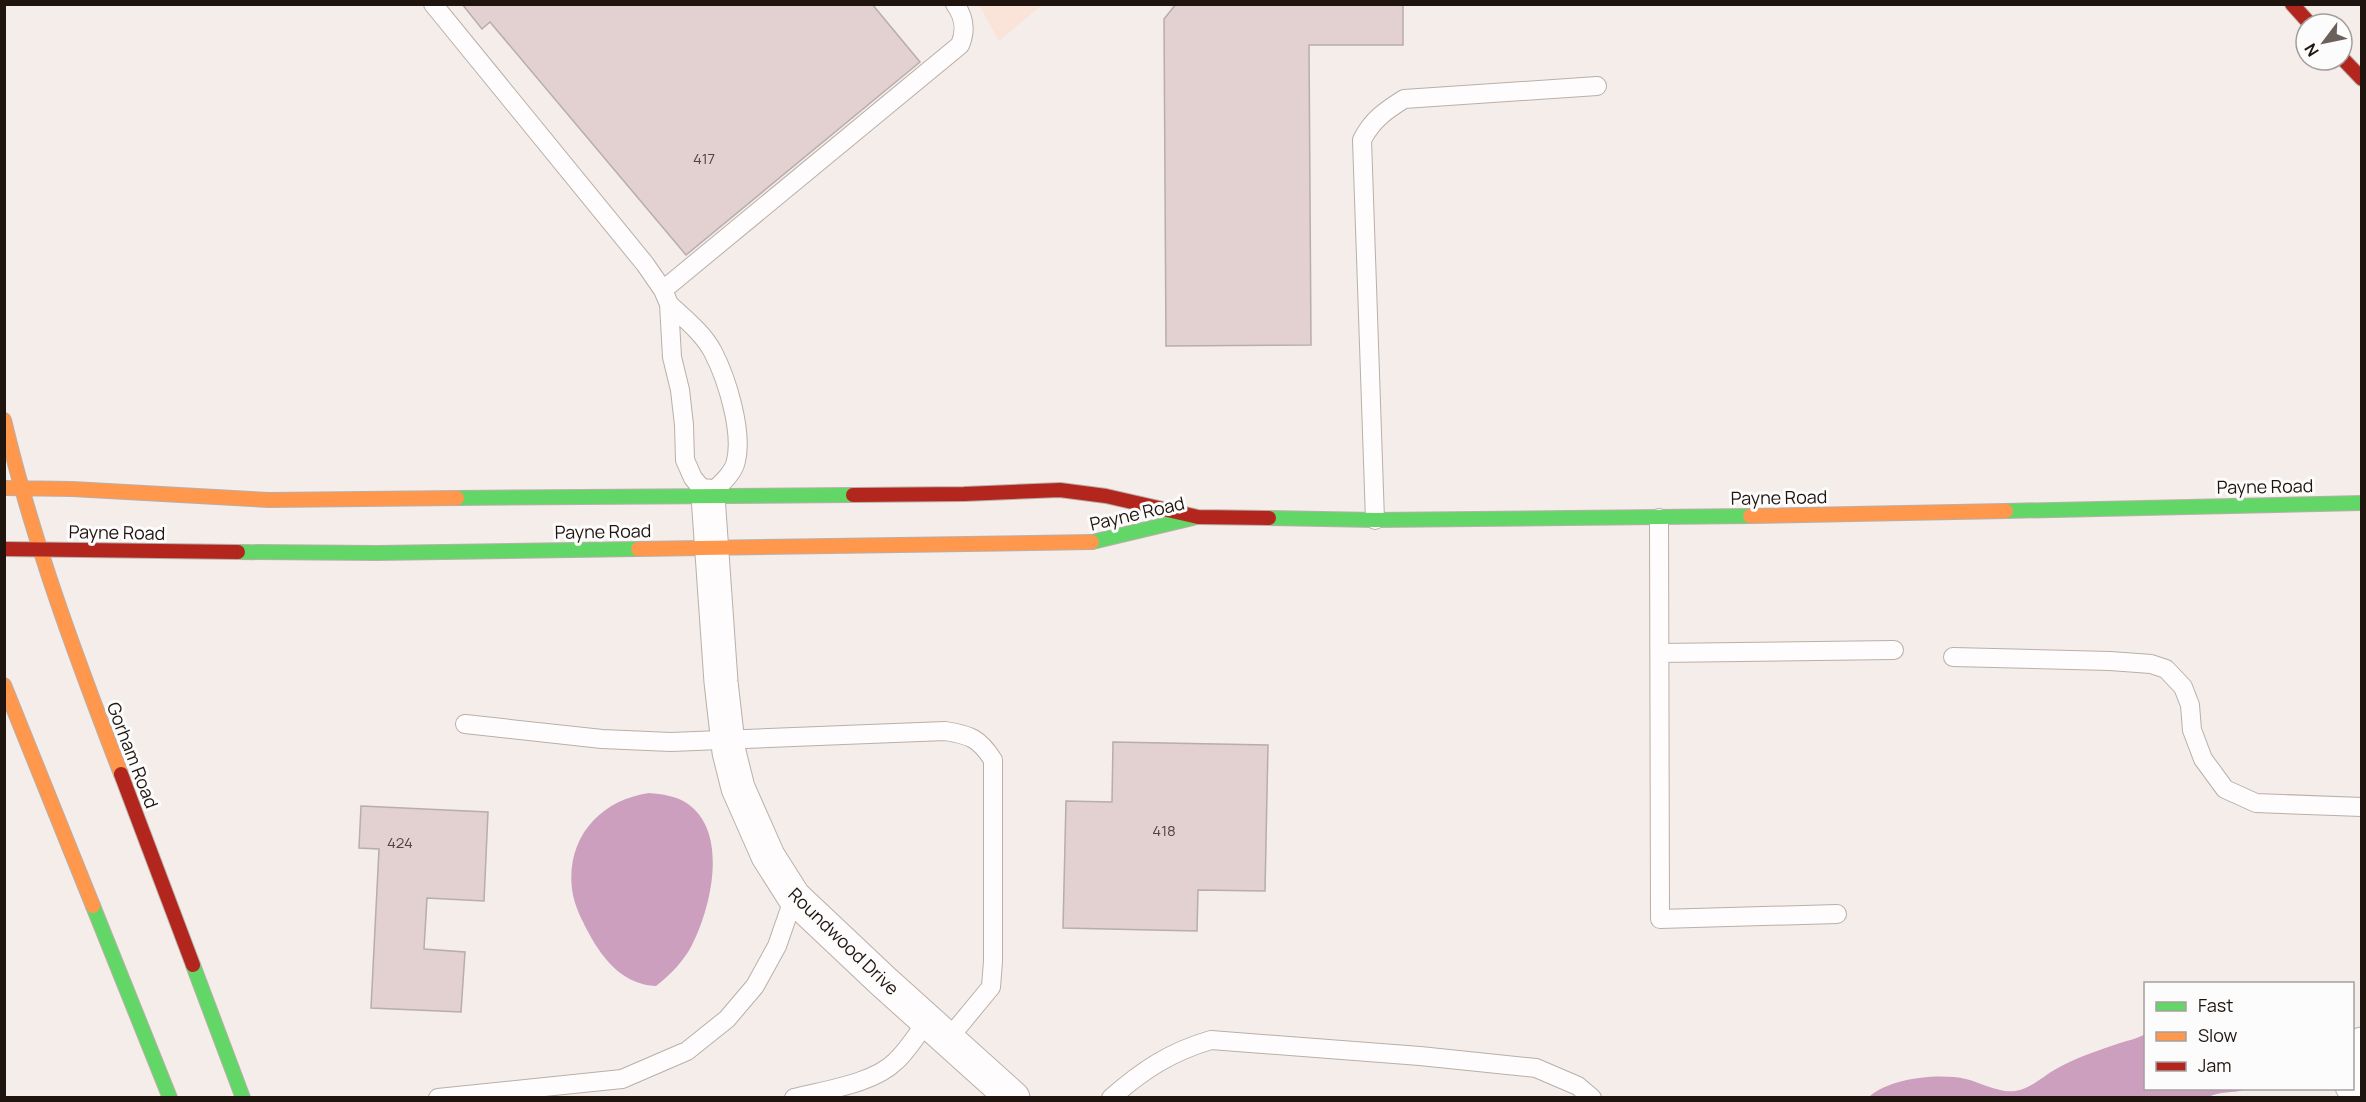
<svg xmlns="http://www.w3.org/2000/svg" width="2366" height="1102" font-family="Manrope,sans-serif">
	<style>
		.built { fill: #fae3d8 }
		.water { fill: #cc9fbe }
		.building { fill: #e3d0d0; stroke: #b7adac; stroke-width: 1.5 }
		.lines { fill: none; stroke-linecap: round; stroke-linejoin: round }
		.lane-casing { stroke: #b9afaa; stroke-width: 20 }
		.street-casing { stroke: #b9afaa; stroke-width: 35 }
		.fast-casing { stroke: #b9afaa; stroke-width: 16 }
		.slow-casing { stroke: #b9afaa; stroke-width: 16 }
		.jam-casing { stroke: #b9afaa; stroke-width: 16 }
		.lane { stroke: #fefcfc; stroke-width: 18 }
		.street { stroke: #fefcfc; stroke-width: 33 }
		.fast { stroke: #63d668; stroke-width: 14 }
		.slow { stroke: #ff974d; stroke-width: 14 }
		.jam { stroke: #b3261e; stroke-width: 14 }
		.labels { text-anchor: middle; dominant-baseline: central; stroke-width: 6; stroke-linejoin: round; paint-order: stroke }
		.number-label { font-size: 15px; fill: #51433e }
		.street-label { font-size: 18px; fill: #20140e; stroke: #fcfcfc }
	</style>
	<rect width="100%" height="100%" fill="#f5ede9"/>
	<!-- built -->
	<path class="built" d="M979 5H1042L999 41Z"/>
	<!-- water -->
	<path class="water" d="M649 793C662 794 677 796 688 804 729 833 711 908 692 945 684 961 670 975 656 986 626 985 606 963 592 939 584 924 574 907 572 889 566 838 600 800 649 793Z
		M2145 1034 2146 1088 2247 1089C2233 1094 2220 1090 2207 1098L1869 1097C1890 1078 1938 1073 1966 1079 1982 1083 1998 1093 2015 1091 2031 1089 2043 1076 2056 1069 2075 1058 2099 1050 2120 1043 2129 1040 2137 1039 2145 1034Z"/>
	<!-- building -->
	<path class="building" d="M462 4H872L920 62 686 255 490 22 482 29Z
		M1176 4H1403V45H1309L1311 345 1166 346 1164 19Z
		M1113 742 1268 745 1265 891 1198 890 1197 931 1063 928 1066 801 1112 802Z
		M361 806 488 812 484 901 427 898 424 949 465 952 461 1012 371 1008 379 849 359 848Z"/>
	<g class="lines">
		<defs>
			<path id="lane" d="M433 4 645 264 663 290 669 304 672 357 680 390 684 425 685 460 693 478 708 496C718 486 733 475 736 461 743 431 727 379 713 352 703 333 685 319 669 304
				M663 290 960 45C966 31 965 18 955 4
				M1659 518 1660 919 1837 914
				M1375 520 1362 140C1372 120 1385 111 1404 99L1597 86
				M1660 653 1894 650
				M1953 657 2110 661 2151 664 2166 669 2183 687 2190 705 2192 730 2203 759 2225 789 2256 803 2362 807
				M465 724 602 739 671 742 945 731C970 735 979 738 993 760V961L991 987 949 1038
				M438 1098 622 1079 687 1051 727 1019 755 986 777 946 794 897
				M794 1098C825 1090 873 1084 896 1061 908 1050 918 1033 928 1020
				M1111 1098C1143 1070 1170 1052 1211 1040L1420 1056 1536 1068 1578 1086 1592 1098"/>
			<path id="street" d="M708 496 721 682 729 752 738 788 768 856 794 897 883 981 1013 1098
				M2352 1086 2362 1044"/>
			<path id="fast" d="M457 498 853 495
				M2006 511 2362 503
				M1269 518 1375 520 1750 516
				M1092 542 1193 518
				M238 552 377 553 638 549
				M93 906 170 1098
				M193 965 243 1098"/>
			<path id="slow" d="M4 420C33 542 76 657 121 774
				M4 488 72 489 269 500 457 498
				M1750 516 2006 511
				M638 549 1092 542
				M4 685 93 906"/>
			<path id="jam" d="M2292 4 2310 24
				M2342 58 2362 79
				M853 495 964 494 1060 490 1106 496 1198 517 1269 518
				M4 549 238 552
				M121 774 193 965"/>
		</defs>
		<!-- lane casing -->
		<use href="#lane" class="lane-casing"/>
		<!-- street casing -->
		<use href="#street" class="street-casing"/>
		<!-- fast casing -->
		<use href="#fast" class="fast-casing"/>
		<!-- slow casing -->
		<use href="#slow" class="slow-casing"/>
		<!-- jam casing -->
		<use href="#jam" class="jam-casing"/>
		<!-- lane -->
		<use href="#lane" class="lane"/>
		<!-- street -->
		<use href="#street" class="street"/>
		<!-- fast -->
		<use href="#fast" class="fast"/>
		<!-- slow -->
		<use href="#slow" class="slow"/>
		<!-- jam -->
		<use href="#jam" class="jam"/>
	</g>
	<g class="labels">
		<!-- number labels -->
		<g class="number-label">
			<text x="704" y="158">417</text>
			<text x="1164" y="830">418</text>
			<text x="400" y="842">424</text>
		</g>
		<!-- street labels -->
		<g class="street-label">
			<text transform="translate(2265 486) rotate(-1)">Payne Road</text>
			<text transform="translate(1779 497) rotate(-1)">Payne Road</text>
			<text transform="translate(1137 513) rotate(-13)">Payne Road</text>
			<text transform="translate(603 531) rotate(-1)">Payne Road</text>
			<text transform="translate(117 532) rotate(1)">Payne Road</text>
			<text transform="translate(133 755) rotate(69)">Gorham Road</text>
			<text transform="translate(844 941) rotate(44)">Roundwood Drive</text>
		</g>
	</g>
	<!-- border -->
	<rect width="2366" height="1102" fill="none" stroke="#20140e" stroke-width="12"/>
	<!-- legend -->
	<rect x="2144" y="982" width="210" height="108" fill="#fcfcfc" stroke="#a49f9d" stroke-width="1.5"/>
	<rect x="2156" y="1002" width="30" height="9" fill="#63d668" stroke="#a49f9d" stroke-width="1.5"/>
	<text x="2198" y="1012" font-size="18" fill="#20140e">Fast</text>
	<rect x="2156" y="1032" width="30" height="9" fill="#ff974d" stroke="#a49f9d" stroke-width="1.5"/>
	<text x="2198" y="1042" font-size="18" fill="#20140e">Slow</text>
	<rect x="2156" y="1062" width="30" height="9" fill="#b3261e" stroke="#a49f9d" stroke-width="1.5"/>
	<text x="2198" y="1072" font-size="18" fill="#20140e">Jam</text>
	<!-- north arrow -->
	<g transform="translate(2324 42) rotate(238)"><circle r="28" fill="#fcfcfc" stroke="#a49f9d" stroke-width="1.5"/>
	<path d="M0-4.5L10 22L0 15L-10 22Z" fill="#6b605b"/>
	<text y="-9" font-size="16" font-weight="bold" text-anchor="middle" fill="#20140e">N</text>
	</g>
</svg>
